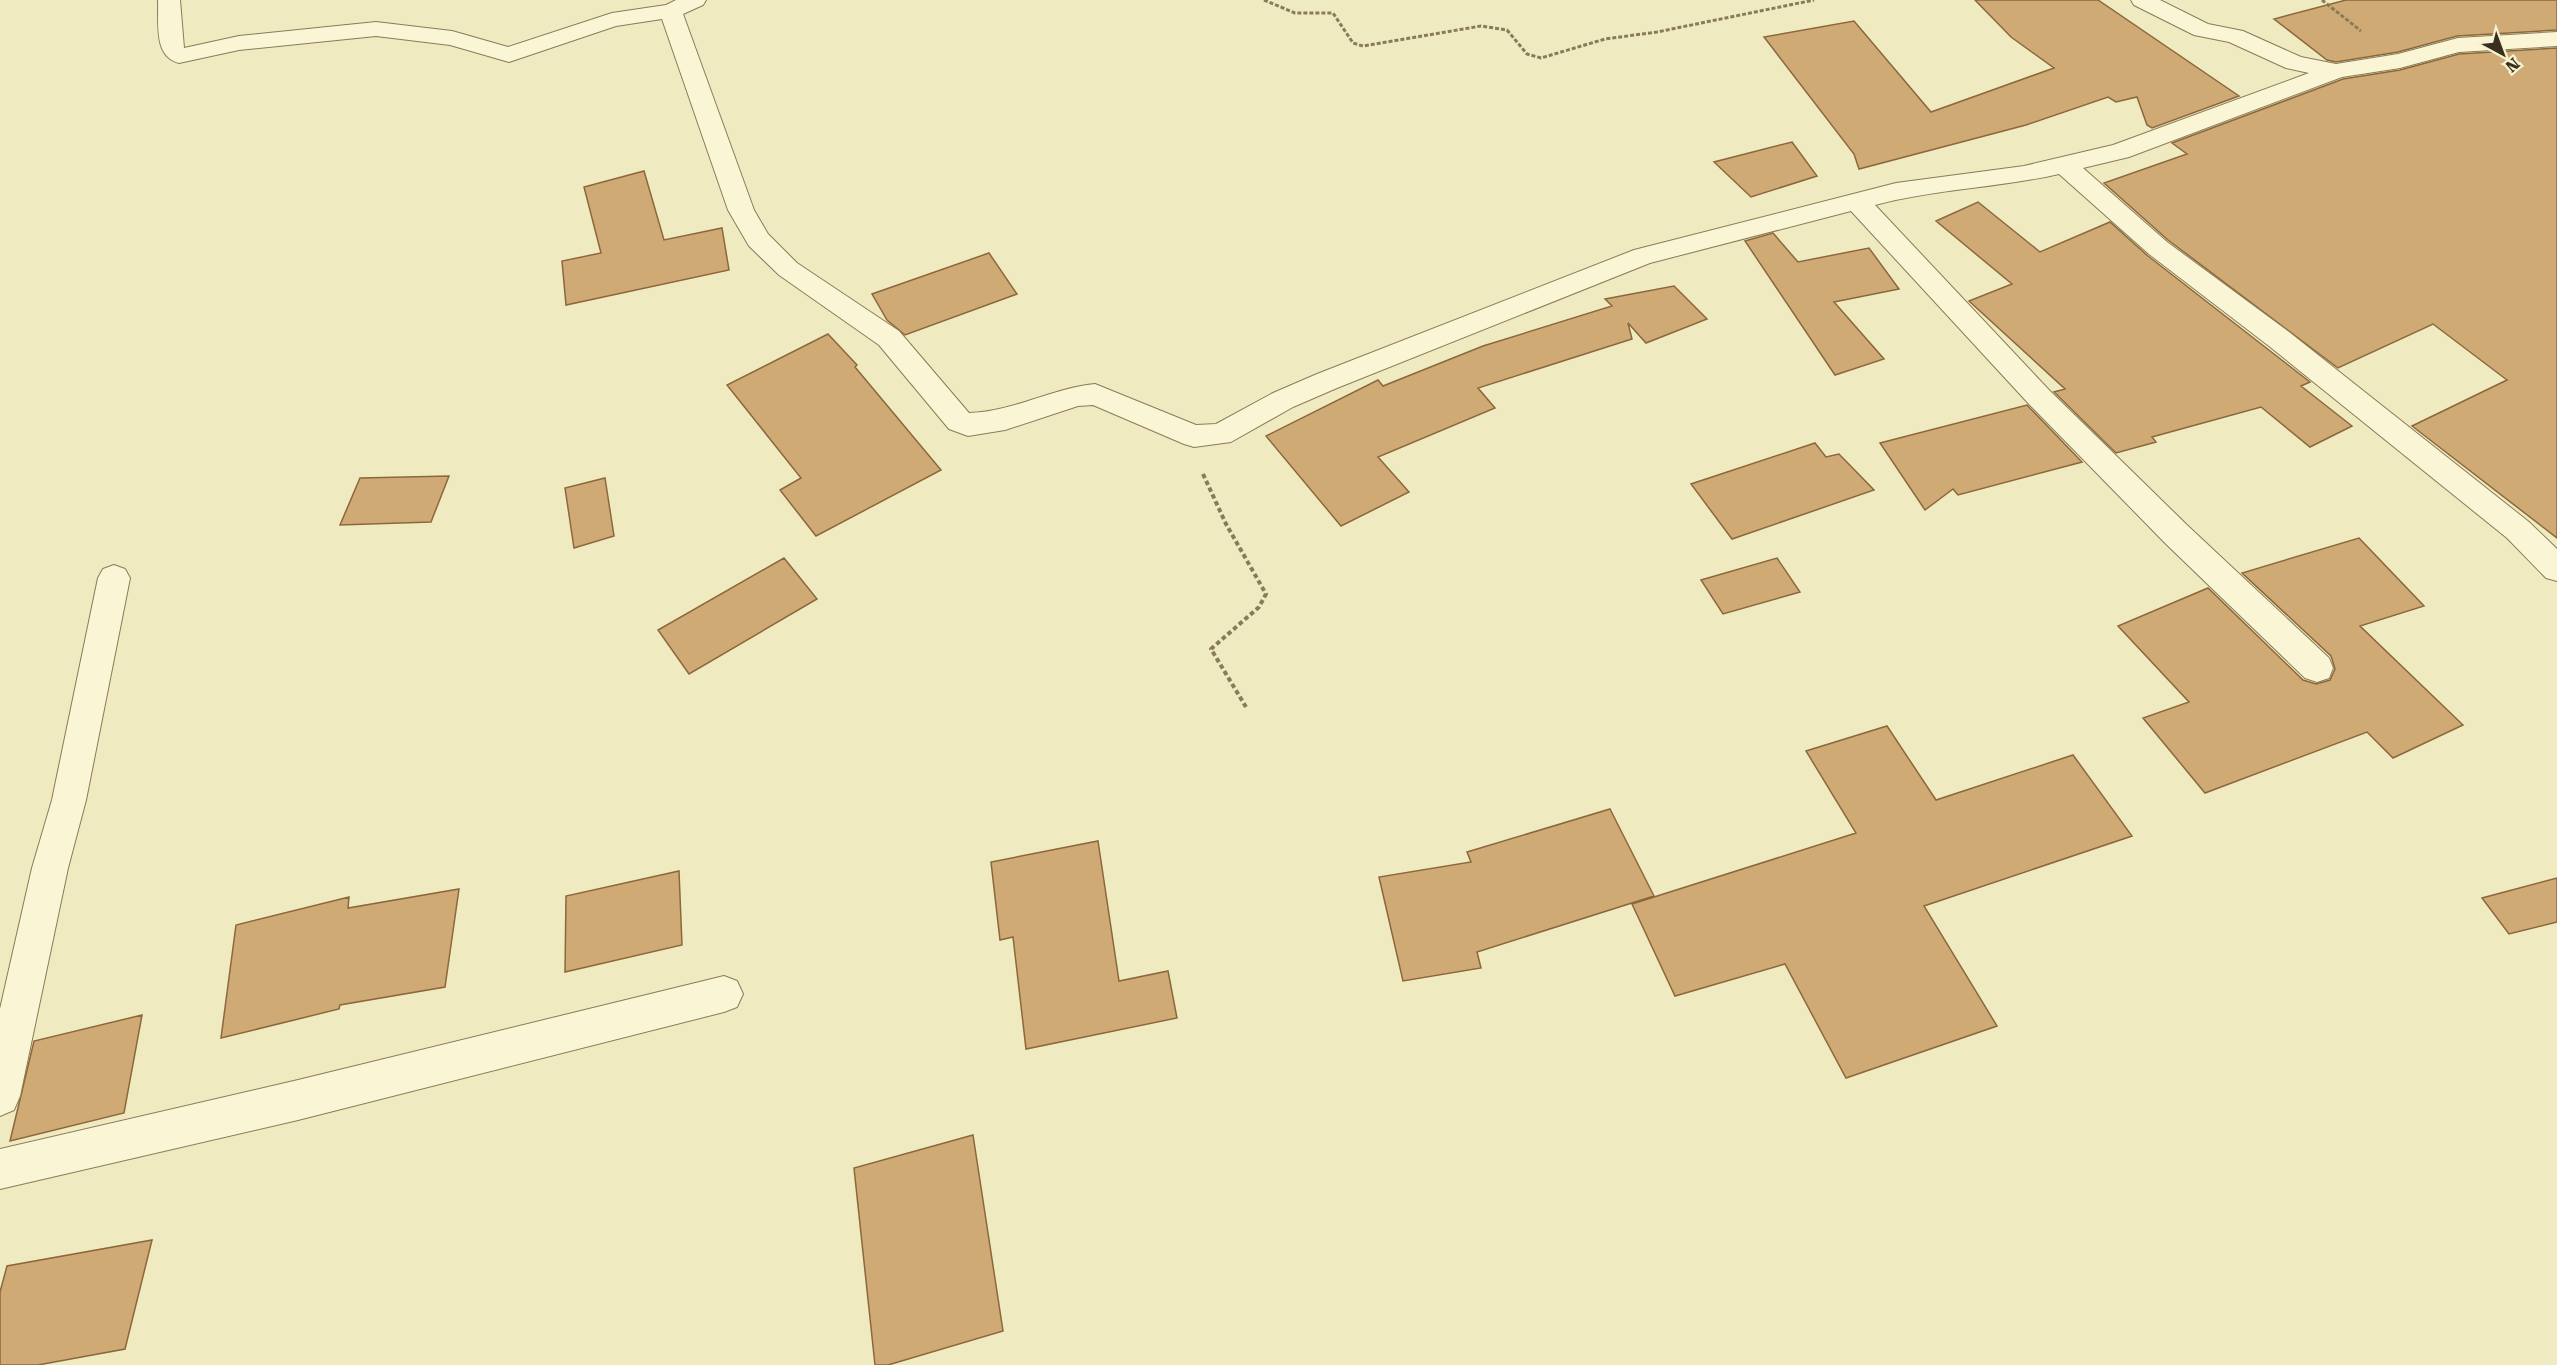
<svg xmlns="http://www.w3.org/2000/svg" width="2557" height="1365" font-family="'Roboto Serif',serif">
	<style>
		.building { fill: #d0aa75; stroke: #8b683c; stroke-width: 1.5 }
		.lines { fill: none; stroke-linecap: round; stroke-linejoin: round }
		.minor-casing { stroke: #8a7b58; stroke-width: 2 }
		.path-far1 { stroke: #8a7b58; stroke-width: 3; stroke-dasharray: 4 2; stroke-linecap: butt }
		.path { stroke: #8a7b58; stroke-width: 4; stroke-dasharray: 4.5 3; stroke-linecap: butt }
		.minor { fill: #faf5d5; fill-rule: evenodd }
	</style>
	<rect width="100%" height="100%" fill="#f0eac1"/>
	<!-- building -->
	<path class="building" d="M1975 0H2098L2239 96 2152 128 2147 125 2137 97 2116 102 2108 97 2026 125 1859 169 1854 154 1764 37 1854 21 1931 112 2054 68 2011 37Z
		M2346 0H2557V30L2457 36 2398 52 2336 62 2327 60 2274 19Z
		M2557 48V538L2412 426 2507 380 2433 324 2338 368 2168 240 2104 183 2187 154 2172 143 2343 79 2400 70 2459 54Z
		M1792 142 1817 176 1751 197 1714 162Z
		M644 171 664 240 722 228 729 270 566 305 562 261 601 253 584 187Z
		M1978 202 2040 252 2110 222 2148 256 2310 382 2301 386 2352 426 2310 447 2261 407 2152 437 2156 442 2116 453 2054 392 2065 389 1969 301 2012 284 1936 221Z
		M1773 233 1798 262 1869 248 1899 289 1834 302 1884 359 1835 375 1745 241Z
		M989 253 1017 294 905 335 887 320 872 294Z
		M1674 286 1707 319 1646 343 1628 323 1632 339 1478 388 1495 408 1378 457 1409 492 1341 526 1266 436 1378 380 1383 386 1483 346 1612 306 1605 299Z
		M828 334 857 365 855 367 941 470 816 536 780 490 801 478 727 385Z
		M2027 405 2082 462 1958 495 1953 489 1925 510 1880 443Z
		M1815 443 1826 457 1839 454 1874 490 1732 539 1691 484Z
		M449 476 431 522 340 525 360 478Z
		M605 478 614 536 574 548 565 488Z
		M2359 538 2424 606 2360 626 2463 725 2393 758 2367 732 2205 793 2143 718 2189 702 2118 626 2208 588 2303 680 2316 684 2330 680 2335 669 2331 656 2242 573Z
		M784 558 817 599 689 674 658 630Z
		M1777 558 1800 592 1723 614 1701 580Z
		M1887 726 1936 800 2073 755 2132 836 1924 906 1997 1026 1846 1078 1785 964 1675 996 1632 904 1856 833 1806 751Z
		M1610 809 1654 896 1477 952 1481 968 1403 981 1379 877 1471 862 1467 852Z
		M1098 841 1119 981 1168 971 1177 1018 1026 1049 1013 937 1000 940 991 862Z
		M679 871 682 945 565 972 566 896Z
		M2557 878V922L2509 934 2482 898Z
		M459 889 445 987 340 1005 339 1009 221 1038 236 925 349 897 348 908Z
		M142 1015 124 1113 10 1141 34 1041Z
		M973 1135 1003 1331 888 1365H875L854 1168Z
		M152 1240 125 1349 38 1365H0V1292L7 1266Z"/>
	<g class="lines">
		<defs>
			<path id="minor" d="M158 0H180L184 48 239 36 376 22 452 31 508 47 612 13 666 5 676 0H706L703 5 683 14 754 210 768 234 797 263 899 331 969 413C1013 412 1052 388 1095 384L1196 425 1216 424 1273 393 1317 374 1634 250 1896 183 2024 166 2113 145 2309 73 2286 68 2229 42 2194 35 2134 5 2131 0H2160L2208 24 2243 31 2301 57 2336 64 2398 54 2458 38 2557 32V46L2459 52 2400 68 2342 77 2129 157 2083 168 2167 242 2289 332 2529 522 2557 549V581L2546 578 2507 538 2269 346 2149 254 2059 174C1998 188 1935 189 1875 205L2049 390 2188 526 2329 658 2333 668 2329 678 2317 682 2305 678 2166 544 2029 404 1851 211 1650 263 1337 388 1293 407 1231 442 1194 447 1184 444 1093 405 1078 406 1005 430 968 436 949 429 879 345 779 275 749 246 728 210 662 19 616 26 509 62 450 45 376 36 239 50 179 63C153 57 159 22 158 0Z
				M114 565 125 569 130 578 86 800 68 868 20 1096 14 1110 0 1116V1009L32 868 52 800 98 578 103 569Z
				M724 976 737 981 743 994 737 1007 724 1012 298 1120 0 1189V1149L298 1080Z"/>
		</defs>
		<!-- minor casing -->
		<use href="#minor" class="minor-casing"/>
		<!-- path-far1 -->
		<path class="path-far1" d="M1264 0 1295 13H1333L1353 43 1363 46 1481 26 1507 30 1527 54 1541 58 1605 39 1657 32 1814 0
			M2322 0 2361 31"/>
		<!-- path -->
		<path class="path" d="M1203 474 1226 524 1266 594 1259 607 1211 649 1246 707"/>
		<!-- minor -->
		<use href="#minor" class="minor"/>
	</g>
	<!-- north arrow -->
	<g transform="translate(2503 54) rotate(139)" stroke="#f7f2d1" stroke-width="4.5" paint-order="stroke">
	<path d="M0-4.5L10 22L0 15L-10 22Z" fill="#392f1d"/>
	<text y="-9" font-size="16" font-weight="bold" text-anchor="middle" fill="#392f1d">N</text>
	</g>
</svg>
